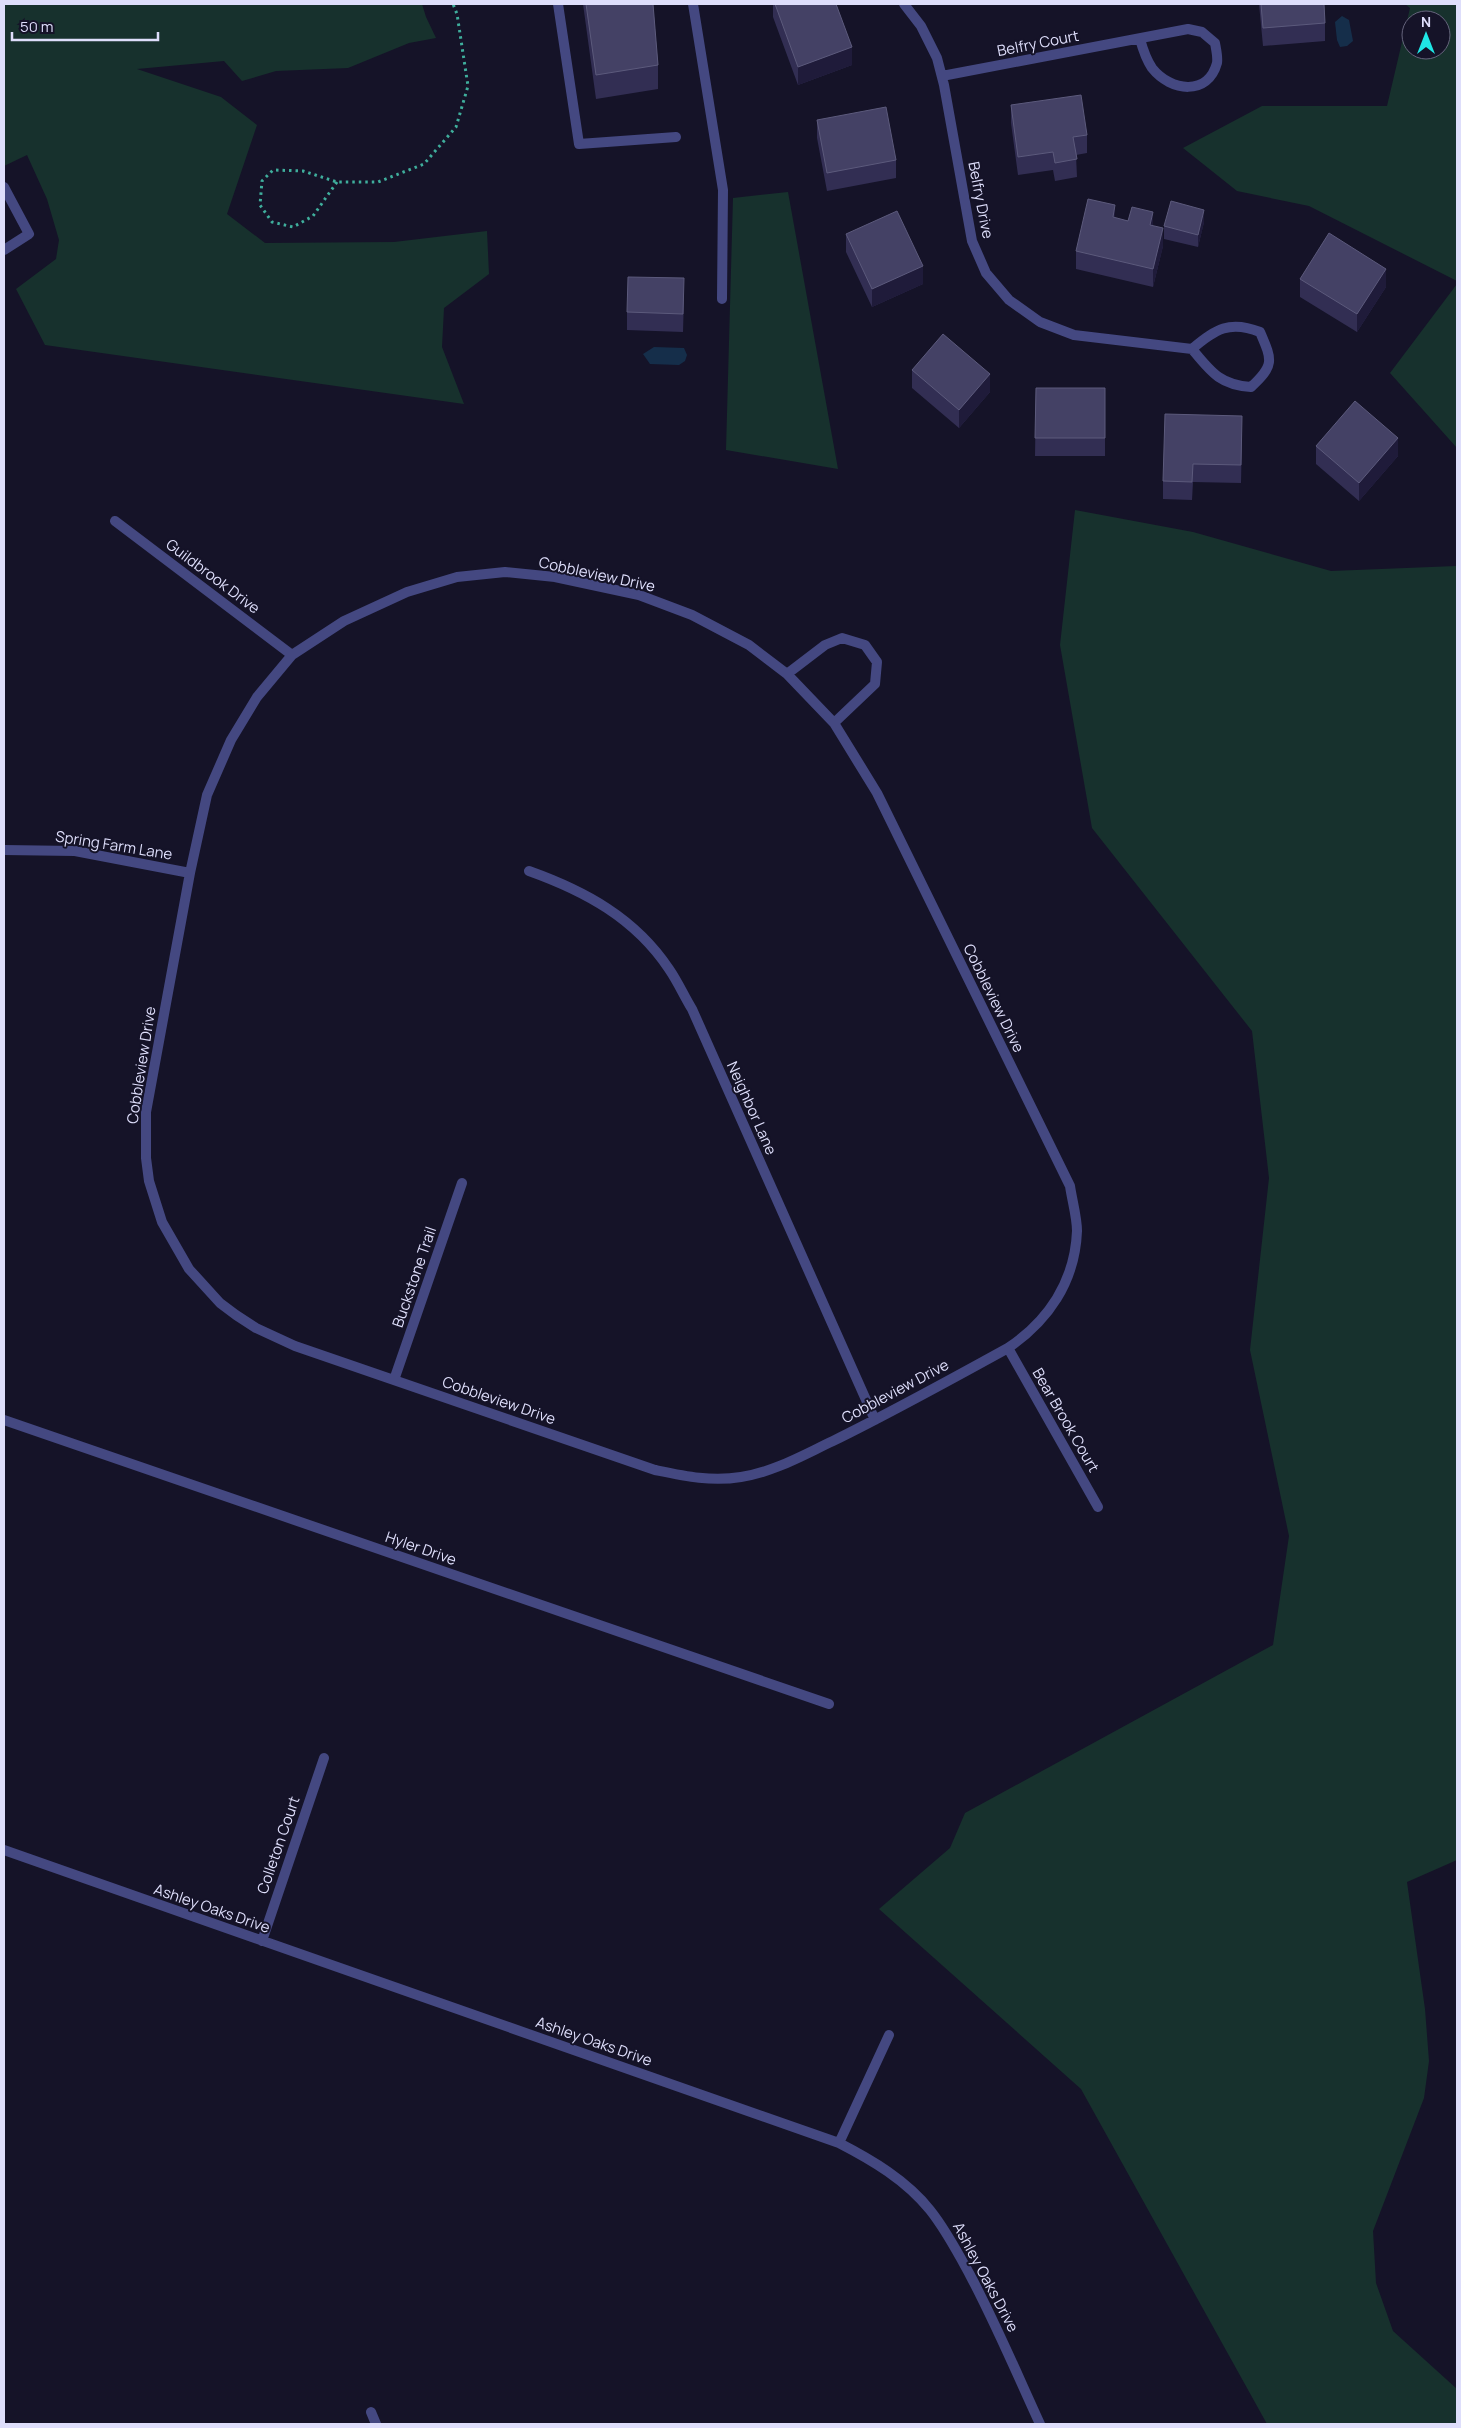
<svg xmlns="http://www.w3.org/2000/svg" width="1461" height="2428" font-family="Manrope,sans-serif">
	<style>
		.green { fill: #17312d; fill-rule: evenodd }
		.water { fill: #152e4a }
		.lines { fill: none; stroke-linecap: round; stroke-linejoin: round }
		.path { stroke: #3fae9c; stroke-width: 3; stroke-dasharray: 2.5 4; stroke-linecap: butt }
		.lane { stroke: #444881; stroke-width: 10 }
		.street { stroke: #444881; stroke-width: 10 }
		.wall { fill: #322e53 }
		.shaded-wall { fill: #1f1b3a }
		.building { fill: #444165; stroke: #5c5a7c }
		.labels { text-anchor: middle; dominant-baseline: central; stroke-width: 4; stroke-linejoin: round; paint-order: stroke }
		.street-label { font-size: 15px; fill: #dedefb; stroke: #151328 }
	</style>
	<rect width="100%" height="100%" fill="#151328"/>
	<!-- green -->
	<path class="green" d="M4 4H422L426 17 436 38 409 43 348 68 276 71 242 81 224 61 137 69 221 97 257 125 227 214 265 243 394 242 487 231 489 274 444 308 442 347 464 404 45 345 16 289 56 259 59 240 47 199 27 155 4 166Z
		M1405 4H1457V281L1309 206 1237 191 1183 148 1262 106H1387L1410 8ZM1411 20H1441V50H1411Z
		M788 192 838 469 726 450 733 198Z
		M1457 284V448L1390 373Z
		M1075 510 1193 532 1331 571 1456 566 1457 555V1860L1407 1882 1425 2009 1429 2061 1424 2098 1373 2231 1376 2283 1393 2331 1457 2389V2424H1267L1081 2089 879 1909 950 1848 965 1813 1273 1645 1289 1536 1250 1350 1269 1178 1252 1031 1092 828 1060 645Z"/>
	<!-- water -->
	<path class="water" d="M1342 16 1349 20 1353 41 1347 46 1340 47 1337 40 1335 22Z
		M654 347 684 348 687 355 685 361 679 365 650 364 643 354Z"/>
	<g class="lines">
		<!-- path -->
		<path class="path" d="M337 182 313 216 293 227 272 222 260 205 262 181 273 170 303 171 337 182H378L424 164 456 127 468 86 457 14 453 4"/>
		<!-- lane -->
		<path class="lane" d="M558 4 579 144 676 137
			M693 4 723 190 722 299
			M4 187 29 234 4 250"/>
		<!-- street -->
		<path class="street" d="M904 4 921 26 937 58 944 85 972 241 986 273 1009 300 1040 322 1074 335 1192 349C1211 372 1220 385 1251 387 1275 365 1272 360 1260 332 1230 320 1215 329 1192 349
			M942 76 1188 29 1202 32 1215 43C1216 49 1218 57 1217 63 1208 96 1171 92 1152 68 1146 59 1143 50 1140 39
			M115 521 292 655
			M505 572 555 577 639 595 692 615 749 645 787 674 834 723 877 793 1070 1186C1072 1200 1077 1217 1077 1231 1075 1282 1048 1321 1008 1348 950 1380 892 1412 833 1441 803 1455 774 1472 741 1477 711 1482 684 1476 655 1470L295 1346 256 1328 236 1315 220 1303 189 1269 162 1222 149 1181 146 1158V1112L190 873 207 795 231 740 257 697 292 655 344 621 407 592 457 577Z
			M787 674 825 645 842 638 865 645 877 662 875 684 834 723
			M4 850 75 851 190 873
			M529 871C585 891 635 918 669 969 678 982 684 996 692 1009L875 1420
			M1008 1348 1098 1507
			M394 1380 462 1183
			M4 1420 829 1704
			M4 1850 839 2143C872 2160 906 2180 930 2210 946 2230 958 2253 970 2275 996 2324 1017 2374 1040 2424
			M262 1941 324 1758
			M839 2143 889 2035
			M371 2412 376 2424"/>
	</g>
	<!-- wall -->
	<path class="wall" d="M583 4H653L658 65V89L596 99Z
		M773 4H836L852 65 798 85 773 17Z
		M1259 4H1324L1325 23V41L1263 46Z
		M1011 105 1087 135V153L1076 155 1077 177 1055 181 1053 170 1018 175 1011 123Z
		M817 120 896 160V178L827 191 817 138Z
		M1115 218 1153 226 1163 246 1153 287 1076 269V251Z
		M1204 222 1198 247 1164 239V226Z
		M846 234 923 284 872 307 846 252Z
		M1300 279 1386 287 1357 332 1300 297Z
		M684 296 683 332 627 330V312Z
		M912 370 990 392 959 428 912 388Z
		M1036 388H1105V456H1035Z
		M1242 434 1241 483 1193 482 1192 500 1163 499V481Z
		M1316 446 1398 456 1359 501 1316 464Z"/>
	<!-- shaded-wall -->
	<path class="shaded-wall" d="M852 47V65L798 85V67Z
		M1115 205V223L1113 217Z
		M1204 210V222L1198 247V235Z
		M1153 212V230L1150 225Z
		M1163 228V246L1153 287V269Z
		M923 266V284L872 307V289Z
		M1386 269V287L1357 332V314Z
		M990 374V392L959 428V410Z
		M1242 416V434L1241 483V465Z
		M1398 438V456L1359 501V483Z"/>
	<!-- building -->
	<path class="building" d="M586 4H653L658 65 596 75Z
		M775 4H836L852 47 798 67Z
		M1261 4H1324L1325 23 1263 28Z
		M1081 95 1087 135 1073 137 1077 159 1055 163 1053 152 1018 157 1011 105Z
		M886 107 896 160 827 173 817 120Z
		M1088 199 1115 205 1113 217 1128 221 1132 207 1153 212 1150 225 1163 228 1153 269 1076 251Z
		M1171 201 1204 210 1198 235 1164 226Z
		M897 211 923 266 872 289 846 234Z
		M1329 233 1386 269 1357 314 1300 279Z
		M628 277 684 278 683 314 627 312Z
		M943 334 990 374 959 410 912 370Z
		M1036 388H1105V438H1035Z
		M1355 401 1398 438 1359 483 1316 446Z
		M1165 414 1242 416 1241 465 1193 464 1192 482 1163 481Z"/>
	<g class="labels">
		<!-- street labels -->
		<g class="street-label">
			<text transform="translate(1038 43) rotate(-11)">Belfry Court</text>
			<text transform="translate(981 200) rotate(79)">Belfry Drive</text>
			<text transform="translate(597 574) rotate(12)">Cobbleview Drive</text>
			<text transform="translate(213 576) rotate(37)">Guildbrook Drive</text>
			<text transform="translate(114 845) rotate(9)">Spring Farm Lane</text>
			<text transform="translate(994 998) rotate(64)">Cobbleview Drive</text>
			<text transform="translate(141 1065) rotate(-81)">Cobbleview Drive</text>
			<text transform="translate(752 1108) rotate(66)">Neighbor Lane</text>
			<text transform="translate(414 1277) rotate(-71)">Buckstone Trail</text>
			<text transform="translate(895 1391) rotate(-28)">Cobbleview Drive</text>
			<text transform="translate(499 1400) rotate(19)">Cobbleview Drive</text>
			<text transform="translate(1066 1420) rotate(60)">Bear Brook Court</text>
			<text transform="translate(421 1548) rotate(19)">Hyler Drive</text>
			<text transform="translate(278 1845) rotate(-71)">Colleton Court</text>
			<text transform="translate(212 1908) rotate(19)">Ashley Oaks Drive</text>
			<text transform="translate(594 2041) rotate(19)">Ashley Oaks Drive</text>
			<text transform="translate(986 2277) rotate(62)">Ashley Oaks Drive</text>
		</g>
	</g>
	<!-- border -->
	<rect width="1461" height="2428" fill="none" stroke="#dedefb" stroke-width="10"/>
	<!-- north arrow -->
	<g transform="translate(1426 35)"><circle r="24" fill="#151328" stroke="#65647c"/>
	<path d="M0-4L9 19L0 12L-9 19Z" fill="#1fe6e5"/>
	<text y="-8" font-size="14" font-weight="bold" text-anchor="middle" fill="#dedefb">N</text>
	</g>
	<!-- scale -->
	<path d="M12 32v8h146v-8" fill="none" stroke="#dedefb" stroke-width="2.5"/>
	<text x="20" y="32" font-size="15" fill="#dedefb" stroke="#151328" stroke-width="4" paint-order="stroke">50 m</text>
</svg>
